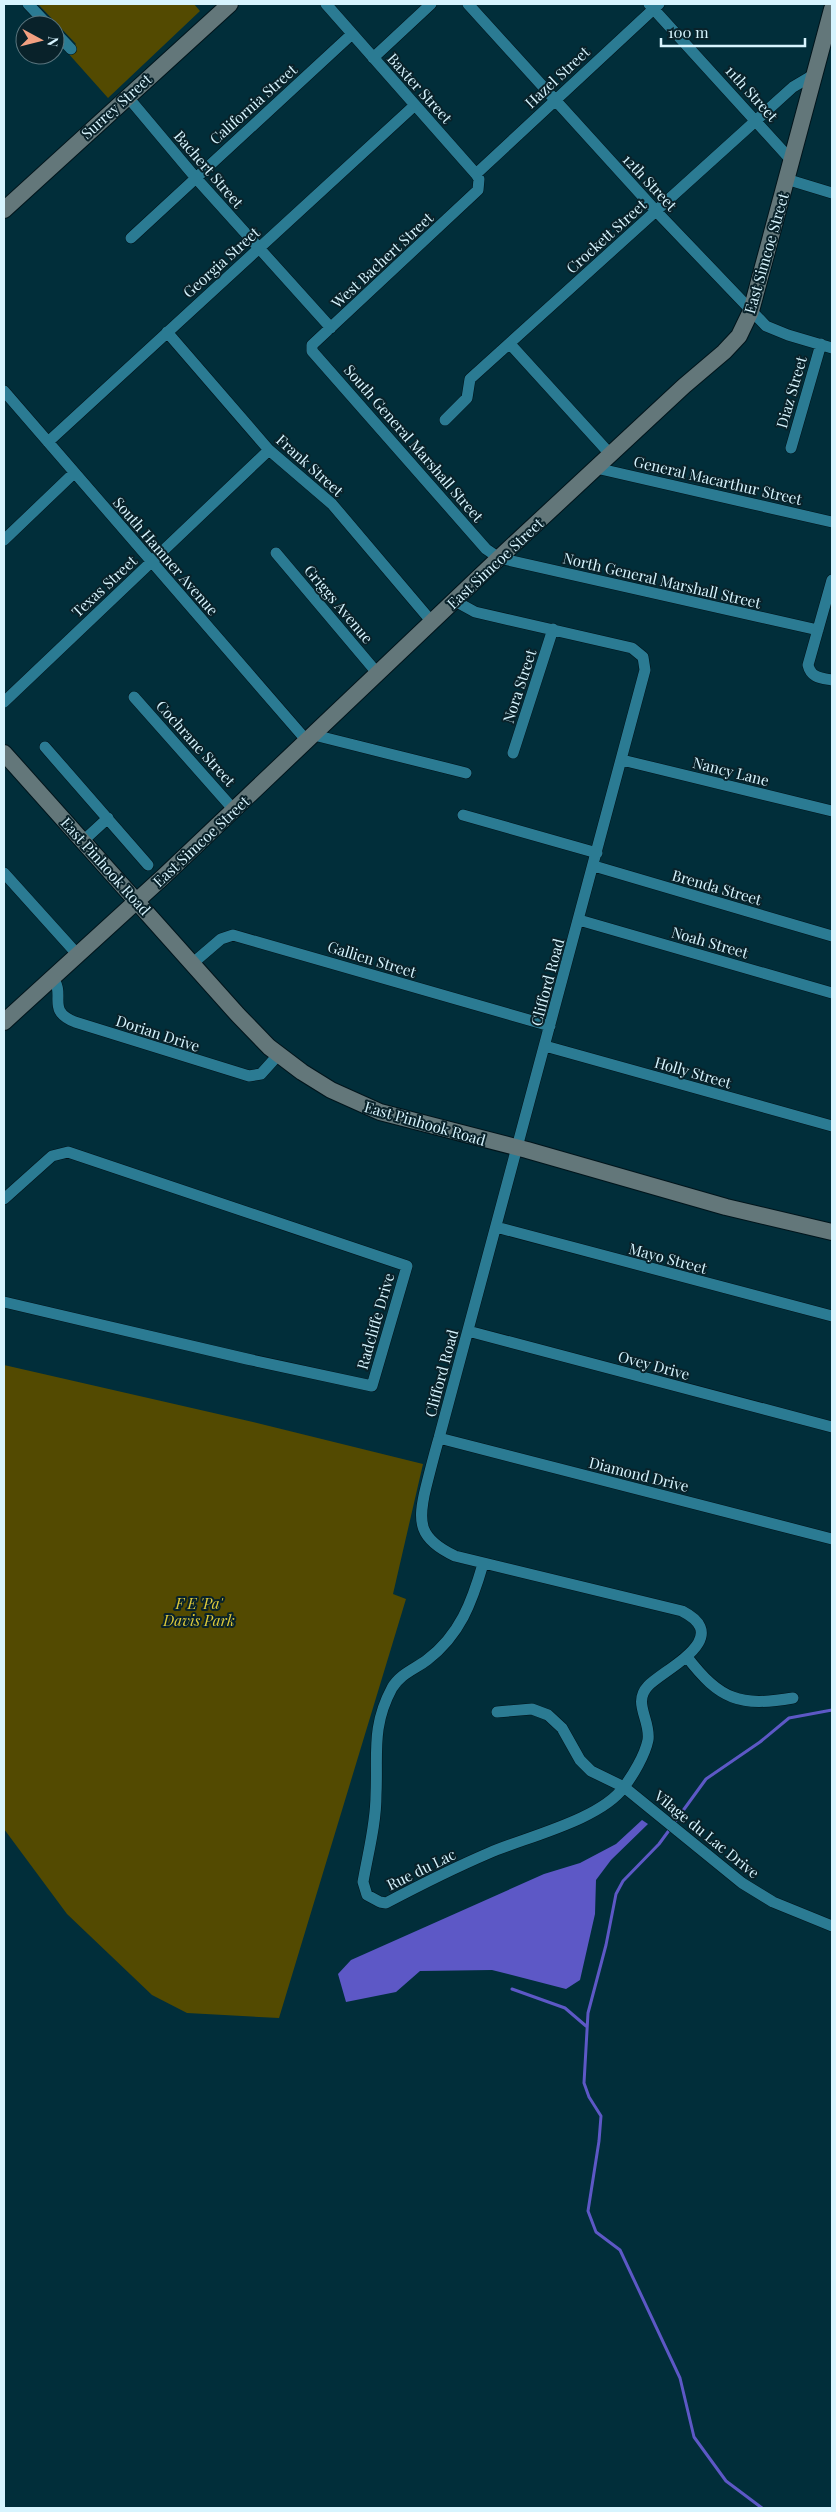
<svg xmlns="http://www.w3.org/2000/svg" width="836" height="2512" font-family="'Playfair Display',serif">
	<style>
		.green { fill: #534a01 }
		.water { fill: #5d58c6 }
		.lines { fill: none; stroke-linecap: round; stroke-linejoin: round }
		.stream { stroke: #5d58c6; stroke-width: 3 }
		.street-casing { stroke: #00141b; stroke-width: 12 }
		.secondary-casing { stroke: #00141b; stroke-width: 18 }
		.street { stroke: #2b7b93; stroke-width: 11 }
		.secondary { stroke: #63777a; stroke-width: 16 }
		.labels { text-anchor: middle; dominant-baseline: central; stroke-width: 4; stroke-linejoin: round; paint-order: stroke }
		.street-label { font-size: 15px; fill: #d7f4fe; stroke: #09222a }
		.park-label { font-size: 15px; font-style: italic; fill: #e0cc3b; stroke: #09222a }
	</style>
	<rect width="100%" height="100%" fill="#012e3a"/>
	<!-- green -->
	<path class="green" d="M38 4H194L200 11 108 98 67 52 76 44Z
		M4 1365 253 1422 423 1464 393 1594 406 1599 279 2018 187 2013 152 1995 67 1914 4 1829Z"/>
	<!-- water -->
	<path class="water" d="M642 1820 648 1824 611 1860 596 1880 595 1914 580 1980 566 1989 492 1970 420 1971 396 1992 346 2002 338 1974 351 1960 544 1874 580 1863 616 1844Z"/>
	<g class="lines">
		<!-- stream -->
		<path class="stream" d="M674 1823 706 1779 760 1742 789 1718 832 1710
			M670 1829 659 1844 623 1881 616 1894 606 1945 588 2013 584 2083 589 2097 601 2116 599 2141 588 2211 596 2232 620 2250 680 2378 694 2437 726 2481 762 2508
			M512 1989 565 2008 586 2026"/>
		<defs>
			<path id="street" d="M28 4 48 25
				M326 4 476 174 479 179 478 190 312 345V351L486 549 499 558 818 630
				M468 4 656 211 766 326 788 335 832 348
				M649 4 791 160
				M55 32 71 49
				M373 58 431 4
				M127 96 195 177 331 328
				M476 174 659 4
				M786 179 832 193
				M131 238 352 34
				M167 332 269 450 332 504 432 622
				M510 344 611 455
				M4 391 307 741
				M445 420 467 398 470 379 793 87 815 74
				M48 442 415 105
				M791 448 821 344
				M596 468 832 522
				M4 540 74 473
				M276 553 378 674
				M832 580 808 665C811 678 821 678 832 680
				M455 601 475 612 632 648 643 657 645 670 439 1438C434 1455 430 1471 426 1487 417 1523 419 1539 455 1556L682 1611C735 1638 664 1669 648 1686 632 1703 651 1720 648 1740 645 1755 633 1775 624 1787 600 1820 526 1837 489 1853 454 1868 420 1885 386 1903L380 1902 367 1895 363 1882C368 1853 376 1824 376 1795 378 1754 371 1727 392 1688 400 1674 415 1669 427 1660 460 1635 472 1602 483 1564
				M134 697 234 810
				M4 702 269 450
				M314 735 466 773
				M45 747 148 865
				M513 753 553 629
				M622 760 832 811
				M463 815 597 853
				M83 841 108 818
				M594 866 832 936
				M4 873 77 954
				M579 920 832 993
				M193 963 221 939 233 935 550 1026
				M52 977C67 995 45 1010 75 1022L249 1076 261 1074 279 1054
				M545 1046 832 1126
				M4 1199 52 1156 68 1152 407 1266 372 1386 247 1359 4 1302
				M496 1227 832 1316
				M468 1331 832 1427
				M439 1438 832 1539
				M687 1657C720 1700 740 1707 793 1698
				M497 1712 532 1709 548 1715 562 1728 580 1760 591 1771 624 1787 742 1883 773 1902 832 1926"/>
			<path id="secondary" d="M4 210 230 4
				M4 753 238 1015 269 1047 302 1072 331 1090 380 1112 527 1150 726 1207 832 1232
				M4 1022 163 877 499 558 684 386 724 352 739 336 751 311 832 9"/>
		</defs>
		<!-- street casing -->
		<use href="#street" class="street-casing"/>
		<!-- secondary casing -->
		<use href="#secondary" class="secondary-casing"/>
		<!-- street -->
		<use href="#street" class="street"/>
		<!-- secondary -->
		<use href="#secondary" class="secondary"/>
	</g>
	<g class="labels">
		<!-- street labels -->
		<g class="street-label">
			<text transform="translate(557 77) rotate(-43)">Hazel Street</text>
			<text transform="translate(420 88) rotate(48)">Baxter Street</text>
			<text transform="translate(752 93) rotate(48)">11th Street</text>
			<text transform="translate(253 104) rotate(-42)">California Street</text>
			<text transform="translate(116 106) rotate(-42)">Surrey Street</text>
			<text transform="translate(209 169) rotate(49)">Bachert Street</text>
			<text transform="translate(650 182) rotate(47)">12th Street</text>
			<text transform="translate(606 236) rotate(-42)">Crockett Street</text>
			<text transform="translate(766 253) rotate(-74)">East Simcoe Street</text>
			<text transform="translate(382 260) rotate(-43)">West Bachert Street</text>
			<text transform="translate(221 262) rotate(-42)">Georgia Street</text>
			<text transform="translate(791 392) rotate(-74)">Diaz Street</text>
			<text transform="translate(414 443) rotate(49)">South General Marshall Street</text>
			<text transform="translate(310 465) rotate(42)">Frank Street</text>
			<text transform="translate(718 480) rotate(13)">General Macarthur Street</text>
			<text transform="translate(166 556) rotate(49)">South Hamner Avenue</text>
			<text transform="translate(495 563) rotate(-43)">East Simcoe Street</text>
			<text transform="translate(662 580) rotate(13)">North General Marshall Street</text>
			<text transform="translate(104 586) rotate(-43)">Texas Street</text>
			<text transform="translate(339 604) rotate(50)">Griggs Avenue</text>
			<text transform="translate(519 686) rotate(-72)">Nora Street</text>
			<text transform="translate(196 743) rotate(48)">Cochrane Street</text>
			<text transform="translate(731 771) rotate(14)">Nancy Lane</text>
			<text transform="translate(201 841) rotate(-43)">East Simcoe Street</text>
			<text transform="translate(106 866) rotate(48)">East Pinhook Road</text>
			<text transform="translate(717 887) rotate(16)">Brenda Street</text>
			<text transform="translate(710 942) rotate(16)">Noah Street</text>
			<text transform="translate(372 959) rotate(17)">Gallien Street</text>
			<text transform="translate(547 982) rotate(-75)">Clifford Road</text>
			<text transform="translate(158 1033) rotate(18)">Dorian Drive</text>
			<text transform="translate(693 1072) rotate(16)">Holly Street</text>
			<text transform="translate(425 1123) rotate(16)">East Pinhook Road</text>
			<text transform="translate(668 1258) rotate(15)">Mayo Street</text>
			<text transform="translate(375 1321) rotate(-74)">Radcliffe Drive</text>
			<text transform="translate(654 1365) rotate(15)">Ovey Drive</text>
			<text transform="translate(441 1373) rotate(-75)">Clifford Road</text>
			<text transform="translate(639 1474) rotate(14)">Diamond Drive</text>
			<text transform="translate(707 1834) rotate(39)">Vilage du Lac Drive</text>
			<text transform="translate(421 1869) rotate(-26)">Rue du Lac</text>
		</g>
		<!-- park labels -->
		<g class="park-label">
			<text x="199" y="1603">F E 'Pa'<tspan x="199" dy="17">Davis Park</tspan></text>
		</g>
	</g>
	<!-- border -->
	<rect width="836" height="2512" fill="none" stroke="#d7f4fe" stroke-width="10"/>
	<!-- north arrow -->
	<g transform="translate(40 40) rotate(97)"><circle r="24" fill="#09222a" stroke="#5b767f"/>
	<path d="M0-4L9 19L0 12L-9 19Z" fill="#f2a081"/>
	<text y="-8" font-size="14" font-weight="bold" text-anchor="middle" fill="#d7f4fe">N</text>
	</g>
	<!-- scale -->
	<path d="M661 38v8h144v-8" fill="none" stroke="#d7f4fe" stroke-width="2.5"/>
	<text x="668" y="38" font-size="15" fill="#d7f4fe" stroke="#09222a" stroke-width="4" paint-order="stroke">100 m</text>
</svg>
